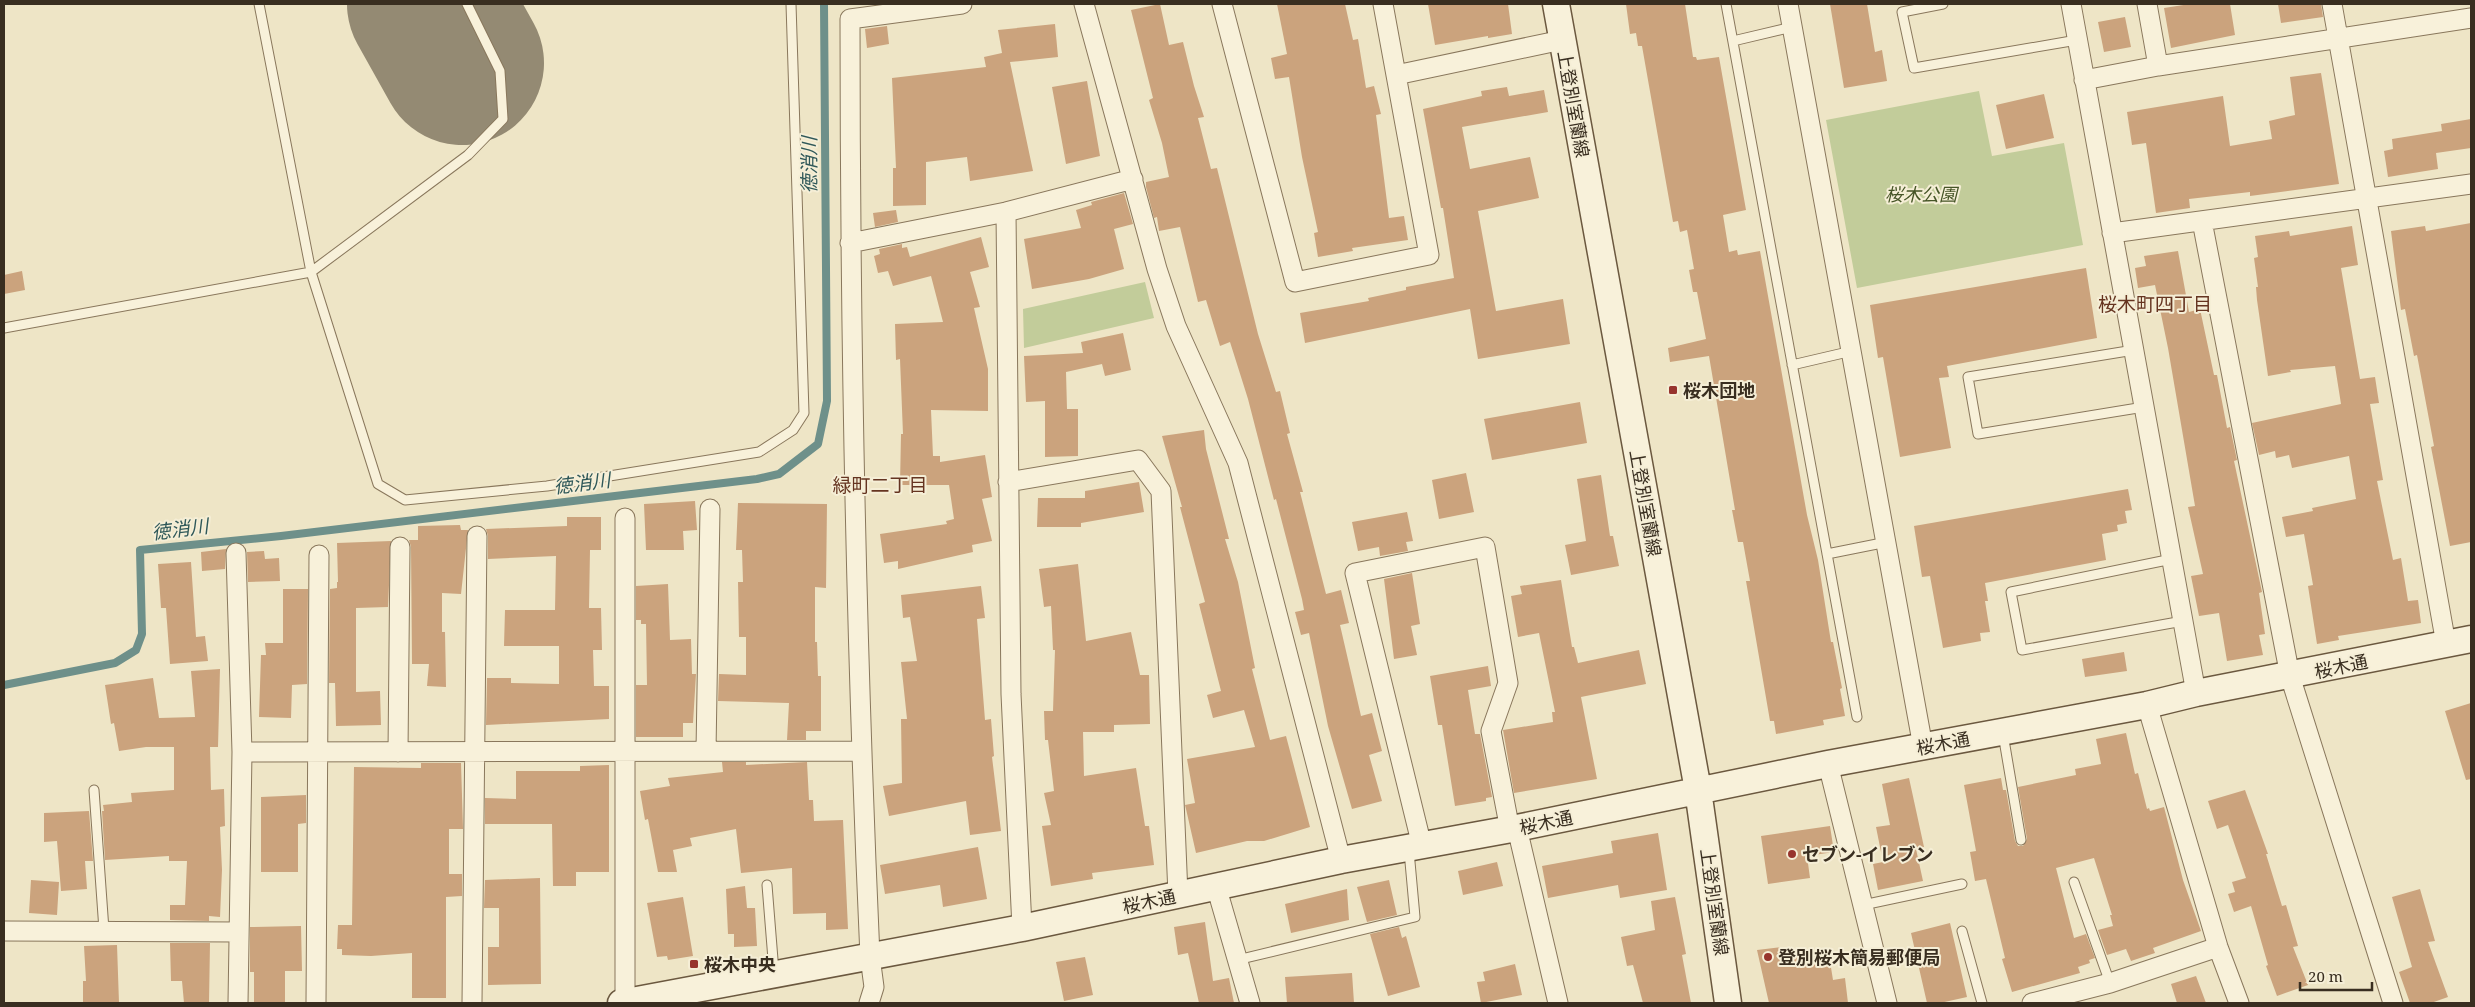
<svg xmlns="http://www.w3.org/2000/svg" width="2475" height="1007" font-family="'Noto Serif','Noto Sans JP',serif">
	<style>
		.green { fill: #c2cc9a }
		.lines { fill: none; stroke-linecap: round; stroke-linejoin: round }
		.stream { stroke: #6e908a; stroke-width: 8 }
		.runway { stroke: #948a73; stroke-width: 164 }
		.building { fill: #cba37d }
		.lane-casing { stroke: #89775c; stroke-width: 11 }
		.street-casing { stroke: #89775c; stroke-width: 21 }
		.secondary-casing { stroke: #6b583f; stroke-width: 29 }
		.lane { stroke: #f8f1da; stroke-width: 9 }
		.street { stroke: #f8f1da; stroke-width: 19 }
		.secondary { stroke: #f8f1da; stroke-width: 26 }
		.poi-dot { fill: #97342d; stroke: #f5eed6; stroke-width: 2 }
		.labels { text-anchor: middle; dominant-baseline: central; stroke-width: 4; stroke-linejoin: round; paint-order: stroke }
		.street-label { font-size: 18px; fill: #392e20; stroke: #f5eed6 }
		.park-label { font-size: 18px; font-style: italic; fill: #465527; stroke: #f5eed6 }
		.poi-label { font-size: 18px; font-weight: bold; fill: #392e20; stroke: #f5eed6; text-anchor: start }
		.water-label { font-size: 19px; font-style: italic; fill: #2f5859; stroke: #f5eed6 }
		.neighbourhood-label { font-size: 19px; fill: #653420; stroke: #f5eed6 }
	</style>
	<rect width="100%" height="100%" fill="#eee5c6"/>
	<!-- green -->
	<path class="green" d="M1979 91 1992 156 2064 143 2083 245 1857 288 1826 120Z
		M1145 282 1154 318 1024 348 1023 309Z"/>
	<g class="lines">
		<!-- stream -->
		<path class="stream" d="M4 685 115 663 136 650 142 634 140 550 281 536 757 479 779 474 818 444 827 401 824 4"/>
		<!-- runway -->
		<path class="runway" d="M429 4 462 63"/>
	</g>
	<!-- building -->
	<path class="building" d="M1160 4 1169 45 1183 42 1194 86 1204 117 1198 118 1211 169 1217 168 1258 334 1276 392 1280 391 1290 433 1287 434 1303 492H1300L1326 594 1341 590 1349 623 1340 625 1361 716 1372 713 1382 751 1369 755 1382 801 1352 809 1328 726 1309 633 1301 635 1295 612 1304 610 1302 599 1276 499 1274 500 1248 399 1230 342 1220 346 1206 300 1198 302 1180 227 1159 231 1157 217 1154 218 1146 187V182L1169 177 1162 143 1149 100 1153 98 1131 10Z
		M1277 4H1345L1353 40 1358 39 1366 88 1374 86 1381 114 1376 115 1389 218 1404 216 1408 240 1352 248 1353 251 1318 257 1314 233 1318 232 1302 157 1289 77 1275 79 1271 58 1287 54Z
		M1428 4H1508L1512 34 1488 38V36L1435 45Z
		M1626 4H1685L1693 57H1696L1697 60 1719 57 1746 210 1723 215 1729 252 1737 250 1738 255 1760 251 1807 515 1818 560 1831 642H1833L1842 688 1840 689 1845 716 1823 720 1824 725 1776 734 1774 721H1770L1746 581H1750L1743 542H1738L1732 510H1735L1709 356 1670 362 1668 348 1706 339 1697 292H1693L1689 270 1694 269 1687 230 1680 232 1678 221 1673 222 1642 46H1638L1636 33 1630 34Z
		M1830 4H1867L1875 52 1882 50 1887 81 1844 88Z
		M2190 4H2230L2235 35 2171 48 2164 8Z
		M2278 4H2321L2323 17 2281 23Z
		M2125 17 2131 47 2104 52 2098 22Z
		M1055 24 1058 57 1010 62 1033 171 970 181 967 157 926 162V205L893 206V168H896L892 78 986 67 984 57 1002 53 998 30Z
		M887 26 889 44 867 48 865 29Z
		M2321 73 2339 184 2250 196V192L2189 199 2190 208 2156 213 2146 143 2132 145 2127 112 2223 96 2230 146 2272 139 2269 121 2295 115 2290 77Z
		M1087 81 1100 156 1066 164 1052 87Z
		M1507 87 1509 96 1544 90 1548 112 1462 127 1470 169 1530 157 1539 198 1478 211 1496 311 1563 299 1570 344 1478 359 1470 309 1305 343 1300 313 1369 301 1368 298 1406 290V287L1454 278 1443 208H1441L1423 109 1482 96 1481 91Z
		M2044 94 2054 138 2006 149 1996 105Z
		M2471 119V148L2436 153 2438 169 2388 177 2384 151 2393 149 2392 139 2442 131 2441 124Z
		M1124 193 1133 224 1114 229 1124 269 1089 279 1032 289 1024 239 1081 228 1076 210 1092 205 1091 202Z
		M896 210 898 222 875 227 873 213Z
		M2471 223V542L2450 546 2431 447 2434 446 2417 355 2414 356 2405 309 2401 310 2391 231 2425 226 2426 231Z
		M2352 226 2358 265 2341 268 2360 379 2375 377 2379 403 2370 404 2383 480 2377 481 2393 560 2401 558 2408 601 2418 600 2421 623 2338 636 2339 640 2317 644 2308 586 2313 585 2304 534 2286 537 2282 517 2313 511 2312 508 2356 499 2349 456 2292 468 2289 455 2276 458 2275 451 2259 455 2252 423 2341 404 2335 366 2290 370 2291 372 2268 376 2257 300 2256 287H2258L2254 258 2258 257 2255 236 2289 231 2290 236Z
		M981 237 989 267 970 272 980 307 974 308 988 369V411L931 410 933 456H940V462L985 455 992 497 982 499 992 541 972 545 973 552 898 569V561L884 563 880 534 947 524 946 521 954 519 949 485H900L901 434H903L900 359 896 360 895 324 943 322 931 276 893 286 888 271 878 273 874 256 880 254 879 249 902 244V248L907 247 910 257Z
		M2178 251 2189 312 2200 309 2214 375H2217L2227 428 2230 427 2237 460 2234 461 2262 592 2259 593 2265 634 2259 635 2263 655 2227 661 2219 613 2199 616 2191 576 2203 574 2188 507 2195 506 2168 348 2155 285 2138 288 2135 268 2146 266 2144 256Z
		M2086 268 2097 338 1947 366 1949 377 1939 378 1951 448 1900 457 1883 357 1878 358 1870 305Z
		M22 271 25 290 4 294V275Z
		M1123 333 1131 370 1105 376 1102 364 1066 372 1067 409H1078V456L1045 457V401L1026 402 1024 356 1083 353 1081 342Z
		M1580 402 1587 443 1492 460 1484 419Z
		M1204 430 1206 449 1229 539H1225L1238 582 1255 668 1252 669 1270 740 1286 736 1310 827 1264 841H1247L1196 853 1186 809 1185 805 1195 803 1187 759 1255 747 1244 710 1213 718 1207 695 1221 691 1199 604 1205 602 1180 507H1182L1162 436Z
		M1466 473 1474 512 1439 519 1432 480Z
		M1601 475 1610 536H1613L1619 566 1571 575 1565 545 1586 541 1577 479Z
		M1139 482 1144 512 1081 523V527H1037L1038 498H1085V491Z
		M2128 489 2132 510 2125 511 2127 523 2117 525 2118 531 2102 534 2106 560 1985 583 1988 601H1985L1990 632 1980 633 1981 641 1943 648 1930 576 1922 577 1914 526Z
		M695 501 697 530 683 531 684 550H646L644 504Z
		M738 503 827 504 826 588 815 587V642H817L818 676H821V731H806V740H787L789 703 718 701 719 674 746 675V637H739L738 582H743L742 550H736Z
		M1407 512 1413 541 1406 542 1408 551 1380 556 1379 547 1358 551 1352 522Z
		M567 517H601V550H590L589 608H601L602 650H593L594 686H609V719L486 725 487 678H511V683L559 684V646H504L505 610H555L556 556 488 559V536L486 529 567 526Z
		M460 525 461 530H468L461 594 442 593V632H445L446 687 427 686 429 664H412L411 547 409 540H418V526Z
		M391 541 388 607 356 608V692L380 691 381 725 336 726 335 683H329L330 589 337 588V582H338L337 543Z
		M226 549 225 569 202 571 201 552Z
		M264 551 265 559 279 558 280 581 248 582 247 552Z
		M191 562 196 637 205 636 208 661 170 664 166 608H161L158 564Z
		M1078 564 1086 641 1131 632 1140 675H1149L1150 724 1114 725V732H1083L1084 776 1136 768 1145 826H1149L1154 865 1092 873 1093 879 1051 886 1042 826 1051 825 1044 793 1054 791 1048 740H1045L1044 711H1053L1055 650H1053L1051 606 1044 607 1039 569Z
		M1412 573 1420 624 1411 626 1417 655 1394 659 1384 579Z
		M1561 580 1572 647H1574L1578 663 1639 650 1646 684 1581 697 1597 779 1514 793 1503 730 1553 722 1552 712H1555L1539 633 1518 637 1511 596 1522 594 1520 586Z
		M668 584 670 640 691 639 692 674H696L693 723H683V737H636V685H647L646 624H641V620H636V586Z
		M981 586 985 618 977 619 985 720 991 719 994 756 992 757 1001 831 970 835 966 801 889 816 883 786 902 783 901 719H907L901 662 917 661 910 617 903 618 901 595Z
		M283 589H308L307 684 292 685 291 718 259 717 261 655H266L265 643H283Z
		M2124 652 2127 671 2085 677 2082 659Z
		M1488 666 1491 686 1468 690 1475 734H1480L1492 797 1486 798V801L1455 806 1442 725H1438L1430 676Z
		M220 669 218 747H210L211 790 224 789 225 826 220 827 222 870 220 917 209 916V921L170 920V905H185L187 861H169V856L105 860 102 811H104L103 805 132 802 131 793 174 790V747H146L119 751 114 723 111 724 105 685 153 678 159 718 195 717 191 671Z
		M2471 703V779L2466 780 2445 711Z
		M2126 733 2135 774 2138 773 2147 809 2149 808 2150 811 2164 807 2183 880 2201 931 2153 948 2155 953 2131 961 2126 949 2107 955 2098 930 2113 926 2110 915H2112L2094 858 2056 868 2074 938 2086 934 2095 958 2089 960 2090 963 2078 967 2080 973 2012 992 2002 959 2005 958 1986 879 1975 881 1970 852 1976 851 1964 785 2001 778 2003 790H2006L2015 841 2018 846H2023L2027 839 2018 787 2076 775 2075 769 2101 764 2096 739Z
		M722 762H746V765L807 762 809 800H813L814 821 843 820 848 929 826 930V913L793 914 792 868 741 873 736 829 690 838 692 846 673 850 677 872H658L648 819 645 820 640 791 670 786 668 778 723 772Z
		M421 763H461L463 829H449V874H462V896L446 897V998H412V953L371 956 342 955V949H337L338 925H352L354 767 421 768Z
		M609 765V872H576V886H553L552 824H485V798L516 799V771H580V766Z
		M1909 778 1924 847 1916 849 1923 881 1878 890 1873 864 1883 862 1876 827 1890 825 1882 784Z
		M2245 790 2268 854H2266L2282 906 2286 905 2298 946 2293 947 2308 985 2277 996 2266 966 2268 965 2251 906 2234 912 2228 894 2235 892 2232 882 2246 878 2228 825 2217 829 2208 801Z
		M306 795V823L298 824V872H261V797Z
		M89 811 93 861H85L87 889 61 891 57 841 44 842V813Z
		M1830 826 1834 852 1807 856 1810 878 1768 884 1761 836Z
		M1658 833 1667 890 1620 898 1618 885 1548 898 1542 866 1613 853 1611 841Z
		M978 847 987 899 943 907 940 885 885 894 880 865Z
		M1497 862 1503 886 1463 895 1458 871Z
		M540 878 541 984 488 985V947H499V908H484L485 880Z
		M31 880 59 882 57 915 29 913Z
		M1389 880 1397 915 1367 922 1357 887Z
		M745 886 747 908H755L757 946 734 947V934H728L726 889Z
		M1347 889 1349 920 1291 933 1285 904Z
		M2420 889 2435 941 2428 942 2448 997 2431 1003H2410L2399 972 2412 967 2392 897Z
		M683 897 693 956 668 960 667 956 657 957 647 903Z
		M1675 897 1686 954 1682 955 1691 1003H1643L1633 965 1627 966 1621 937 1655 930 1651 901Z
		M1205 922 1213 981 1229 978 1234 1003H1199L1188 953 1178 955 1174 927Z
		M1950 923 1967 997 1940 1003H1927L1911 933Z
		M301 926 302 971H285V1003H254V972H250V927Z
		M1399 927 1402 938 1406 936 1420 987 1388 996 1370 934Z
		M170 943H210L209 1003H184L182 981H171Z
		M117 945 119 1003H83V981H86L84 946Z
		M1782 947 1783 956 1828 949 1833 980 1845 978 1848 1003H1769L1757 950Z
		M1085 957 1093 995 1064 1001 1056 962Z
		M1515 964 1522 995 1481 1003 1477 982 1485 981 1483 972Z
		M1352 973 1354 1003H1287L1285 977Z
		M2196 976 2206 1003H2177L2171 984Z"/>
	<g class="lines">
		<defs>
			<path id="lane" d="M259 4 311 272 378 484 405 500 547 486 759 452 793 430 804 413 791 4
				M1726 4 1857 717
				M1943 4 1902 12 1914 68 2077 40
				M1733 41 1792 27
				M4 328 311 272 468 155 503 119 500 71 467 4
				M2134 350 1968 377 1978 434 2144 407
				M1792 365 1852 351
				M1827 554 1887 542
				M2172 559 2011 592 2022 650 2183 621
				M2003 734 2021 840
				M94 790 104 930
				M2074 882 2110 983
				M767 885 774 972
				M1863 905 1962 884
				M1962 931 1982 1003
				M1237 960 1415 917 1409 851"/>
			<path id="street" d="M1084 4 1157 269 1176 326 1238 463 1341 860
				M1222 4 1295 282 1429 255 1383 4
				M1788 4 1923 747
				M2071 4 2196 693
				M2147 4 2158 66
				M2332 4 2446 644
				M1396 75 1562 40
				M2084 80 2158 66 2471 18
				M1006 212 1011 694 1022 928
				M2202 221 2290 676 2393 1003
				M2112 233 2471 184
				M850 243 1006 212 1133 179
				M1008 482 1138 460 1161 491 1178 895
				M236 553 242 752 238 1003
				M2147 705 2218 947 2239 1003
				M706 751 710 509
				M242 752 861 751
				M398 752 400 547
				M1828 764 1887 1003
				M1517 828 1558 1003
				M1422 846 1355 573 1485 547 1508 683 1491 731 1510 830
				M1216 886 1250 1003
				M4 931 239 932
				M316 1003 319 555
				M472 1003 477 536
				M625 1003V518
				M869 1003 874 987 870 957C856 644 850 331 850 19L962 4
				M2032 1003 2110 983 2218 947"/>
			<path id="secondary" d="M1556 4 1698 790 1728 1003
				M621 1003 1022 928 1341 860 1517 828 1828 764 2147 705 2196 693 2471 639"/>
		</defs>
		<!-- lane casing -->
		<use href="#lane" class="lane-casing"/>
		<!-- street casing -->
		<use href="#street" class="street-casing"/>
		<!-- secondary casing -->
		<use href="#secondary" class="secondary-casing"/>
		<!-- lane -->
		<use href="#lane" class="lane"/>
		<!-- street -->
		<use href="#street" class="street"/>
		<!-- secondary -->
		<use href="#secondary" class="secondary"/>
	</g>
	<!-- markers -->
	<g class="poi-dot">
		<rect x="1668" y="385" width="10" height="10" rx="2.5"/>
		<circle cx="1792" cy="854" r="5"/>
		<circle cx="1768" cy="957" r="5"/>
		<rect x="689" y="959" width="10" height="10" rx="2.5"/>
	</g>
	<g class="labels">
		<!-- street labels -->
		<g class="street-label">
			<text transform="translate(1574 104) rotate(80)">上登別室蘭線</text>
			<text transform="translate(1646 503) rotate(80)">上登別室蘭線</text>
			<text transform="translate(2341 666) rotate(-12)">桜木通</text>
			<text transform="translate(1943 743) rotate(-11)">桜木通</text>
			<text transform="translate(1546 822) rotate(-12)">桜木通</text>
			<text transform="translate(1149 901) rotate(-12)">桜木通</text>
			<text transform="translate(1715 902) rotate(82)">上登別室蘭線</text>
		</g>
		<!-- park labels -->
		<g class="park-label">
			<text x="1921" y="194">桜木公園</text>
		</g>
		<!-- poi labels -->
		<g class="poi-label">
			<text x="1683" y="390">桜木団地</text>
			<text x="1802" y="854">セブン-イレブン</text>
			<text x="1778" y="957">登別桜木簡易郵便局</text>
			<text x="704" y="964">桜木中央</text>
		</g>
		<!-- water labels -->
		<g class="water-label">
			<text transform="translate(809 165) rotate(-90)">徳消川</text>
			<text transform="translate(582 483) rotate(-7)">徳消川</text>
			<text transform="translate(180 529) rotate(-7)">徳消川</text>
		</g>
		<!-- neighbourhood labels -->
		<g class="neighbourhood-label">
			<text x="2155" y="304">桜木町四丁目</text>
			<text x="880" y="485">緑町二丁目</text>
		</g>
	</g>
	<!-- border -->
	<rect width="2475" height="1007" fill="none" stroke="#392e20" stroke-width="10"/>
	<!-- scale -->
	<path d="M2300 982v8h72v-8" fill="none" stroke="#392e20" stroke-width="2.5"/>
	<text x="2308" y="982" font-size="15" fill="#392e20" stroke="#f5eed6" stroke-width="4" paint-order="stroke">20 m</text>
</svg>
